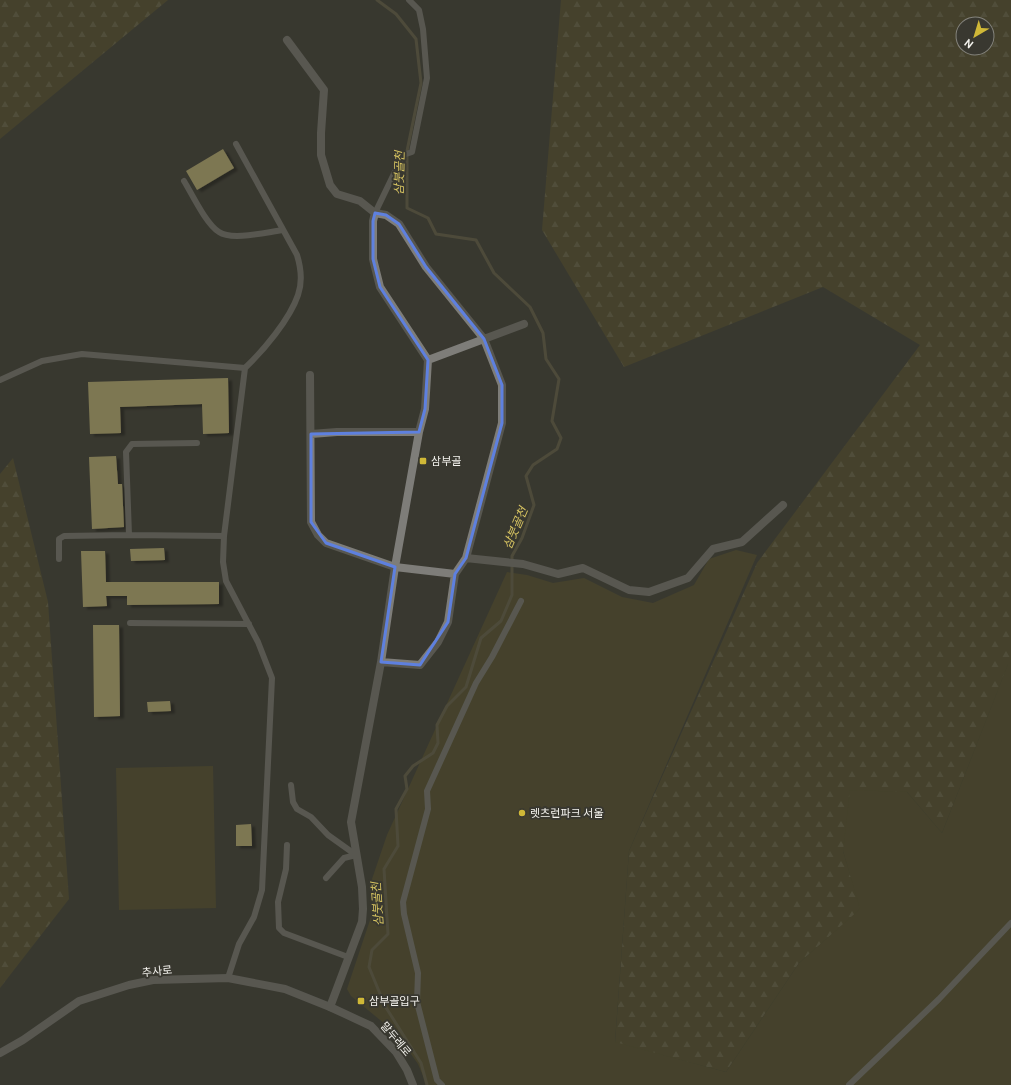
<svg xmlns="http://www.w3.org/2000/svg" width="1011" height="1085" font-family="Cabin,'Noto Sans KR',sans-serif">
	<style>
		.forest { fill: url(#forest-firs); fill-rule: evenodd }
		.garden { fill: #544d28 }
		.lines { fill: none; stroke-linecap: round; stroke-linejoin: round }
		.stream { stroke: #676147; stroke-width: 3 }
		.building { fill: #d1c37d; filter: url(#shadow) }
		.service { stroke: #7e7d79; stroke-width: 6 }
		.minor { stroke: #7e7d79; stroke-width: 8 }
		.tertiary { stroke: #7e7d79; stroke-width: 8 }
		.marked { fill: none; stroke: #5e80df; stroke-width: 3; stroke-linejoin: round }
		.poi-dot { fill: #d0b837; stroke: #393830; stroke-width: 1.5 }
		.labels { text-anchor: middle; dominant-baseline: central; stroke-width: 4; stroke-linejoin: round; paint-order: stroke }
		.poi-label { font-size: 11px; fill: #f4f3ee; stroke: #393830; text-anchor: start }
		.street-label { font-size: 11px; fill: #f4f3ee; stroke: #393830 }
		.water-label { font-size: 12px; font-style: italic; fill: #d7c461; stroke: #393830 }
	</style>
	<defs>
		<pattern id="forest-firs" width="22" height="20" patternUnits="userSpaceOnUse"><rect width="22" height="20" fill="#544d28"/><path d="M5 1l3.5 6h-7zM16 11l3.5 6h-7z" fill="#6d6748"/></pattern>
		<filter id="shadow"><feDropShadow dx="4" dy="2.5" stdDeviation="1" flood-color="#0009"/></filter>
	</defs>
	<rect width="100%" height="100%" fill="#393830"/>
	<!-- forest -->
	<path class="forest" d="M0 0H168L0 139Z
		M561 0H1011V664L1008 665 942 833 907 792 843 851 861 909 799 963 726 1072 615 1043 629 851 757 563 920 345 823 287 624 367 542 230ZM963 24H987V48H963Z
		M13 458 48 602 69 899 0 988V474Z"/>
	<!-- garden -->
	<path class="garden" d="M736 550 757 555 629 851 615 1042 726 1072 799 963 860 909 843 851 850 790 907 792 942 833 1008 664H1011V1085H427L418 1064 397 1034 351 996 347 989 373 911 371 882 387 835 507 572 527 575 553 583 584 578 622 597 653 603 694 585 709 559Z
		M213 766 216 908 119 910 116 768Z"/>
	<g class="lines">
		<!-- stream -->
		<path class="stream" d="M377 0 396 14 416 39 421 83 407 151V208L428 218 436 234 476 240 494 273 530 307 543 333 546 359 559 379 552 421 561 438 557 449 533 465 526 476 534 505 522 538 512 556V595L501 621 481 638 466 687 447 706 437 725 438 743 433 753 413 766 405 776 407 789 396 809 398 846 384 869 388 934 372 950 369 967 385 1006 421 1063 427 1085"/>
	</g>
	<!-- building -->
	<path class="building" d="M223 149 234 168 197 190 186 171Z
		M228 378 229 433 203 434 202 404 120 407 121 433 90 434 88 382Z
		M116 456 118 484H122L124 527 92 529 89 457Z
		M164 548 165 560 131 561 130 549Z
		M81 551H105L106 582H219V604L127 605V596H106L107 606 83 607Z
		M93 625H119L120 716 94 717Z
		M170 701 171 711 148 712 147 702Z
		M251 824 252 846H236V825Z"/>
	<g class="lines">
		<!-- service -->
		<path class="service" d="M184 181C192 194 206 224 219 232 232 241 267 232 283 230
			M375 213 403 155 412 152 427 78 423 29 419 10 409 0
			M0 380 42 361 82 354 245 368
			M129 535 224 536
			M59 559V539L64 536 129 535 126 452 132 444 197 443
			M130 623 249 624
			M291 785 293 802 297 809 311 817 328 835 356 855
			M287 845 286 869 278 902 279 928 284 933 348 957
			M326 878 344 858 356 855
			M228 978 239 944 254 917 262 890 272 678 258 642 226 581 223 562 224 536 245 368C263 351 290 319 298 295 303 281 301 268 297 255L236 144
			M442 1085 437 1080 417 1002 418 973 404 914 403 902 428 809 427 791 476 683 492 657 521 601
			M849 1085 939 999 1011 923"/>
		<!-- minor -->
		<path class="minor" d="M287 40 324 90 321 133V155L330 185 337 194 360 201 375 213 386 215 399 224 426 267 484 339 502 385V423L466 558 455 574 448 622 438 642 420 665 381 662
			M428 360 524 324
			M310 375 311 522 318 535 326 543 395 567 455 574
			M311 434 337 432H419
			M466 558 523 564 558 574 583 568 629 590 649 592 688 578 713 549 742 542 783 505
			M330 1007 362 922 363 909 362 887 351 822 381 662 395 567 419 432 425 409 428 360 380 287 373 259V221L375 213"/>
		<!-- tertiary -->
		<path class="tertiary" d="M0 1053 23 1040 79 1001 129 985 153 980 228 978 285 989 330 1007 371 1026 396 1052 407 1070 413 1085"/>
	</g>
	<!-- marked area -->
	<path d="M0 0H1011V1085H0ZM375 213 386 215 399 224 426 267 484 339 502 385V423L466 558 455 574 448 622 420 665 381 662 395 567 326 543 311 522V434L419 432 425 409 428 360 380 287 373 259V221Z" fill="#393830" fill-opacity=".55" fill-rule="evenodd"/>
	<path class="marked" d="M375 213 386 215 399 224 426 267 484 339 502 385V423L466 558 455 574 448 622 420 665 381 662 395 567 326 543 311 522V434L419 432 425 409 428 360 380 287 373 259V221Z"/>
	<!-- markers -->
	<g class="poi-dot">
		<rect x="419" y="457" width="8" height="8" rx="2"/>
		<circle cx="522" cy="813" r="4"/>
		<rect x="357" y="997" width="8" height="8" rx="2"/>
	</g>
	<g class="labels">
		<!-- poi labels -->
		<g class="poi-label">
			<text x="431" y="461">삼부골</text>
			<text x="530" y="813">렛츠런파크 서울</text>
			<text x="369" y="1001">삼부골입구</text>
		</g>
		<!-- street labels -->
		<g class="street-label">
			<text transform="translate(157 971) rotate(-6)">추사로</text>
			<text transform="translate(396 1039) rotate(50)">말두레로</text>
		</g>
		<!-- water labels -->
		<g class="water-label">
			<text transform="translate(399 173) rotate(-89)">삼붓골천</text>
			<text transform="translate(515 528) rotate(-67)">삼붓골천</text>
			<text transform="translate(377 904) rotate(-94)">삼붓골천</text>
		</g>
	</g>
	<!-- north arrow -->
	<g transform="translate(975 36) rotate(218)"><circle r="19" fill="#393830" stroke="#84837c"/>
	<path d="M0-3L7 15L0 10L-7 15Z" fill="#d0b837"/>
	<text y="-6" font-size="11" font-weight="bold" text-anchor="middle" fill="#f4f3ee">N</text>
	</g>
</svg>
